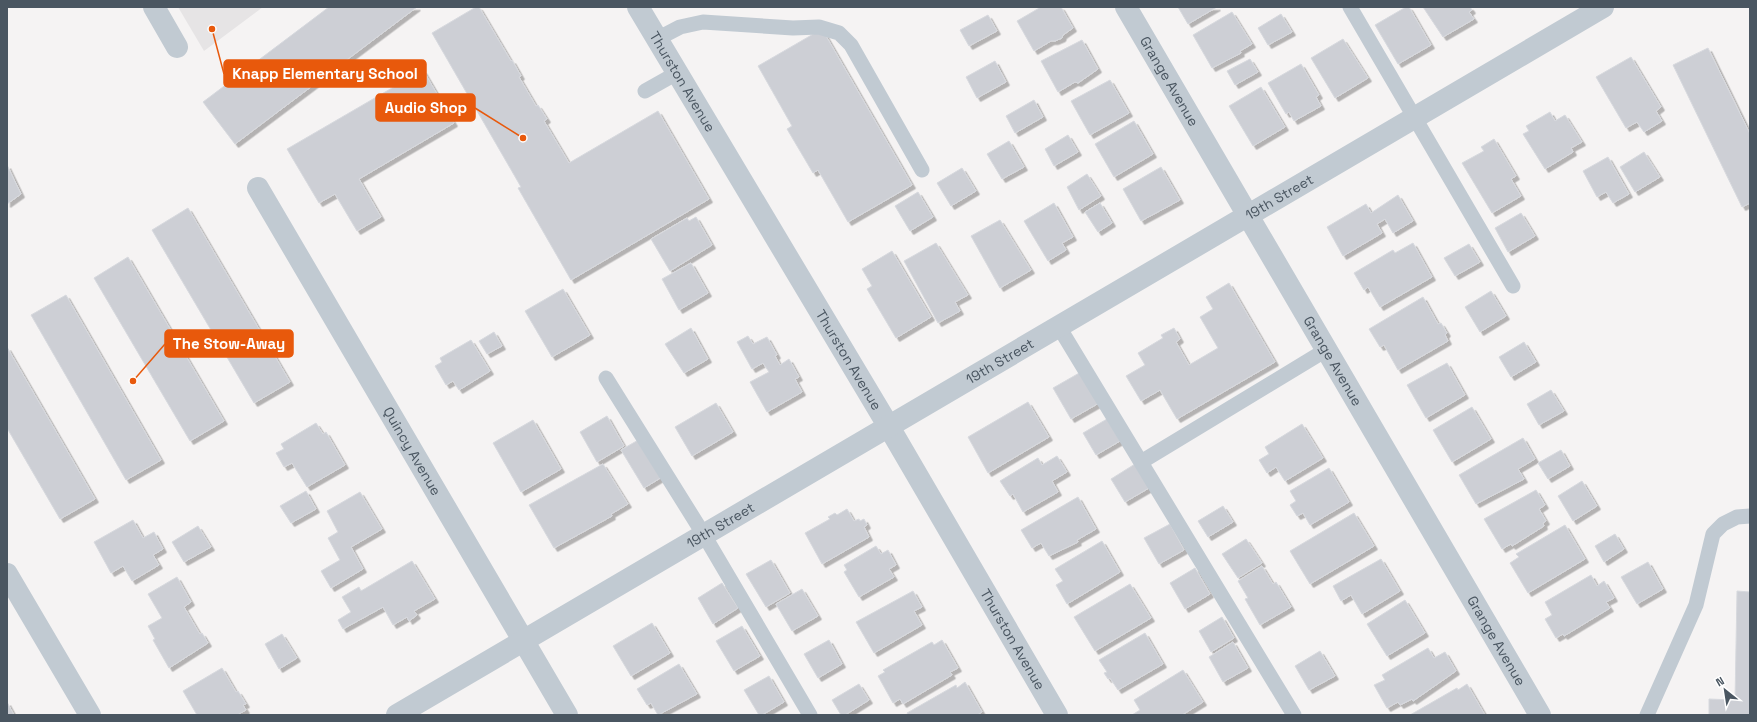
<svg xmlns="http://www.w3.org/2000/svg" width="1757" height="722" font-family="'Space Grotesk',sans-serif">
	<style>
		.education { fill: #e6e4e5 }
		.building { fill: #cdcfd5; stroke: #d7d9de; filter: url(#shadow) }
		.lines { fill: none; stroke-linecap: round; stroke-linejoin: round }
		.service { stroke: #c1cad2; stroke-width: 15 }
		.minor { stroke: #c1cad2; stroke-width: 22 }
		.labels { text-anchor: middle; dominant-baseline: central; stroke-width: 4; stroke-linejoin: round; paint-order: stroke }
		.street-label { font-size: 14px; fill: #4a5661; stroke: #fff }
		.leader { fill: none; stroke: #e8590c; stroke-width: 1.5 }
		.callout-dot { fill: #e8590c; stroke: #fff; stroke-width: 1.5 }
		.callout { fill: #e8590c; stroke: #e8590c; stroke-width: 1.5 }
		.callout-label { font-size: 15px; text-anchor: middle; font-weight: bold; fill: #fff }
	</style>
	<defs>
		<filter id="shadow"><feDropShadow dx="3.5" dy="3.5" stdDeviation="0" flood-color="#0004"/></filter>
	</defs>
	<rect width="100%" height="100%" fill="#f5f3f3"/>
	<!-- education -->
	<path class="education" d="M178 7H263L204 51Z"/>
	<!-- building -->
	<path class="building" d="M329 7H417L235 144 203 102Z
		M476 7H479L511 61 512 60 521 76 519 77 536 106 538 105 547 119 544 121 569 163 658 111 709 199 571 280 518 188 521 187 432 33Z
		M1041 7H1061L1073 28 1063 35 1062 38 1055 41H1051L1034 51 1017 21Z
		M1178 7H1217L1188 24Z
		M1406 7H1409L1431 45 1398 64 1375 25Z
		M1423 7H1470L1472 10 1469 12 1474 19 1443 37Z
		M1232 12 1252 44 1240 51 1241 53 1212 68 1193 35Z
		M1281 14 1292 32 1268 45 1258 28Z
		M988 15 997 31 969 46 960 30Z
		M822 29 912 185 848 222 818 170 813 173 787 129 792 126 758 66Z
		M1343 39 1368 78 1335 98 1311 58Z
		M1082 40 1098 69 1078 83 1075 82 1058 92 1041 61Z
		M1708 48 1750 134V203L1742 207 1673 65Z
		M1631 57 1661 107 1656 111 1662 121 1644 132 1637 122 1626 128 1596 77Z
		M1250 59 1258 72 1235 85 1227 71Z
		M995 61 1006 82 977 98 966 77Z
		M1301 64 1319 95 1316 97 1321 106 1294 121 1289 112 1286 114 1268 83Z
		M423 70 454 123 359 179 381 217 357 231 335 194 319 203 287 149Z
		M1110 80 1129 113 1090 135 1071 101Z
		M1261 87 1285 127 1253 146 1229 106Z
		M1034 100 1043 117 1015 133 1006 116Z
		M1550 112 1555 121 1565 115 1582 142 1571 148 1573 152 1545 169 1523 134 1529 131 1526 126Z
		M1134 121 1153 154 1114 177 1095 144Z
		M1068 135 1078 152 1054 166 1045 149Z
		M1494 139 1516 176 1511 179 1521 196 1492 213 1462 163 1484 151 1481 147Z
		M1009 141 1024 167 1002 179 987 154Z
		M1644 152 1660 177 1635 192 1620 167Z
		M1608 157 1629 194 1613 203 1606 192 1597 197 1583 171Z
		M7 165 21 194 7 204Z
		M1161 167 1180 200 1141 221 1123 189Z
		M962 168 976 191 951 206 937 183Z
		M1087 174 1101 196 1079 210 1067 187Z
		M918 192 933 217 910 231 895 206Z
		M1398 195 1413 221 1393 233 1385 219 1377 224 1382 233 1343 256 1327 227 1366 204 1371 213Z
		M1054 203 1073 237 1062 243 1066 250 1048 261 1024 221Z
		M1100 203 1112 223 1098 232 1085 212Z
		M188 208 290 382 254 403 152 230Z
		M1521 213 1535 236 1508 252 1495 228Z
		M696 217 712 245 670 271 651 239 687 218 689 221Z
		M1000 220 1031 270 1000 288 971 236Z
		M936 243 968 295 955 302 960 311 938 323 904 261Z
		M1413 243 1432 277 1380 307 1368 287 1364 290 1354 273 1393 250 1395 253Z
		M1469 244 1480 262 1455 276 1444 258Z
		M892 251 931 317 896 338 867 289 872 286 862 269Z
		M128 257 224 421 190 441 94 278Z
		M691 263 708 293 679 310 662 279Z
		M1229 283 1275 362 1177 419 1160 390 1141 401 1126 376 1145 365 1138 353 1163 338 1161 335 1174 328 1180 339 1176 342 1189 365 1218 348 1200 317 1213 309 1206 297Z
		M563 289 590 335 552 357 525 311Z
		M1491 291 1506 316 1480 332 1465 307Z
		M66 295 161 460 126 480 31 315Z
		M1423 297 1438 324 1441 323 1447 333 1445 335 1448 341 1398 370 1384 345 1380 347 1369 329Z
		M691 328 708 359 684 373 665 344Z
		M494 332 502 346 487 354 479 341Z
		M748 336 753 344 767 337 777 355 775 356 780 365 789 359 799 377 795 379 802 392 767 412 750 382 769 372 763 363 752 369 737 342Z
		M471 340 490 371 459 390 453 381 446 385 435 366 442 362 440 358Z
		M1524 342 1536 362 1511 377 1499 357Z
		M7 347 95 499 60 519 7 428Z
		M1447 363 1465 395 1426 418 1407 385Z
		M1081 372 1099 403 1071 419 1053 388Z
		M1551 390 1564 411 1539 425 1527 404Z
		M1028 402 1049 437 988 473 968 437Z
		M716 403 733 432 692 456 675 427Z
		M1472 407 1491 439 1452 462 1433 430Z
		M607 416 624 446 597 462 580 432Z
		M1107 419 1120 441 1096 455 1083 433Z
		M533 420 561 469 521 492 493 443Z
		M316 423 323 434 326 432 345 465 307 487 292 463 284 467 276 453 284 449 281 444Z
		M1302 424 1323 458 1285 481 1276 467 1267 473 1259 460 1269 454 1265 447Z
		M1523 438 1535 459 1518 469 1524 479 1476 504 1459 475Z
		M640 439 662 477 644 488 621 450Z
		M1561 450 1570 466 1548 479 1538 463Z
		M1057 456 1067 472 1052 481 1058 492 1023 512 1013 494 1010 496 1000 481 1038 458 1042 465Z
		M603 464 628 504 611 514 612 516 554 548 529 505Z
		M1135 464 1149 488 1125 502 1111 479Z
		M1329 468 1349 502 1310 525 1303 513 1297 516 1290 505 1296 501 1290 491Z
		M1582 481 1597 506 1573 521 1558 496Z
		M1536 490 1545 505 1539 509 1546 521 1543 523 1544 526 1512 546 1511 544 1502 549 1484 519Z
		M306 491 316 509 291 523 280 506Z
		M360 492 382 529 351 547 363 569 331 588 321 571 340 560 328 538 338 532 327 511Z
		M1078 497 1096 529 1077 540 1078 542 1049 556 1041 543 1032 548 1021 530Z
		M1223 506 1233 522 1208 537 1198 521Z
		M847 509 854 521 859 519 860 521 864 519 867 525 864 527 869 537 822 564 805 533 830 519 828 517 835 513 837 515Z
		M1354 513 1374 546 1310 584 1290 551Z
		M133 520 143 538 154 532 163 549 153 555 159 565 132 581 123 566 111 573 94 542Z
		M1170 524 1184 550 1159 564 1144 538Z
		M1565 525 1585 559 1528 593 1510 563 1519 557 1516 554Z
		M198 526 211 547 184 562 172 542Z
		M1615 534 1624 549 1604 562 1595 546Z
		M1246 539 1262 563 1238 578 1222 554Z
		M1102 541 1120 572 1067 604 1056 585 1063 581 1055 569Z
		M876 546 881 554 888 550 896 565 889 569 894 577 859 597 844 572 847 570 844 565Z
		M1381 559 1400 591 1362 614 1351 595 1341 601 1333 586Z
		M771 560 790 593 766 607 746 574Z
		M412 561 435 599 414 611 417 615 409 621 407 617 393 625 383 607 343 629 338 620 351 612 342 597 359 587 361 591Z
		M1648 562 1663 589 1637 604 1621 577Z
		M1262 566 1273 584 1276 582 1291 607 1260 625 1245 599 1248 598 1238 581Z
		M1195 568 1210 594 1185 609 1170 583Z
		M1591 575 1597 586 1604 581 1614 598 1606 602 1610 608 1564 636 1563 634 1556 638 1545 619 1552 615 1545 602Z
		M177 577 191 602 184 607 198 631 200 634 202 633 208 643 169 668 153 640 155 639 148 626 162 618 148 594Z
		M722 583 738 608 713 624 698 598Z
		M1130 584 1151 618 1095 651 1074 617Z
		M802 589 818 616 792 631 776 604Z
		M913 591 922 607 914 611 922 625 874 653 856 622Z
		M1737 591 1750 592V715H1709V699L1735 700Z
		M1405 600 1425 633 1387 656 1367 624Z
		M1222 617 1234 638 1211 652 1199 631Z
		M652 623 670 653 631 676 613 646Z
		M742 626 760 656 734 671 716 641Z
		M1145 633 1163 664 1118 690 1110 678 1108 679 1104 673 1107 672 1099 660Z
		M282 634 297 658 279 669 265 644Z
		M829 640 842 664 818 678 804 654Z
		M942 640 958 668 950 672 952 675 903 704 900 699 893 703 878 676 885 672 883 670 932 642 934 645Z
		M1233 642 1248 668 1223 682 1209 657Z
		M1428 648 1434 658 1445 652 1456 671 1413 701 1412 699 1400 705 1398 702 1387 708 1374 685 1385 680 1382 675Z
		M1320 651 1335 676 1309 690 1295 666Z
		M679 664 697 694 658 715 651 703 647 705 637 689Z
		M222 668 236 692 238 691 246 704 243 705 246 710 237 715H197L183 691Z
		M1183 670 1203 702 1182 715H1132L1140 710 1134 700Z
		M769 676 784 702 762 715H759L744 690Z
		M965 682 982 712 977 715H908L907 713 956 685 957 688Z
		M859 684 869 700 845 715H841L832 700Z
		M1467 684 1485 715H1410L1457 688 1458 690Z
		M7 702 14 715H7Z"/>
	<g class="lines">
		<!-- service -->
		<path class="service" d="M1350 7 1513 286
			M657 39 680 27 703 22 793 28 819 27 839 33 851 45 922 170
			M645 91 677 73
			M1059 327 1294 715
			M606 378 704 535 810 715
			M1141 462 1326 350
			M1647 715 1696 605 1713 534 1723 524 1737 517 1750 516"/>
		<!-- minor -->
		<g class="minor">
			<path d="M154 7 177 47"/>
			<path id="s1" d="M638 7 889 427 1057 715"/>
			<path id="s2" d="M1126 7 1540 715"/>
			<path id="s3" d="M258 188 567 715"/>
			<path d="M7 574 90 715"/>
			<path id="s4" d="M397 715 1603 7"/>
		</g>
	</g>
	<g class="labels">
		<!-- street labels -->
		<g class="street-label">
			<text stroke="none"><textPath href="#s2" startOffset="86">Grange Avenue</textPath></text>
			<text stroke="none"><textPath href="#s1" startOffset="87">Thurston Avenue</textPath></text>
			<text stroke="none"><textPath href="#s4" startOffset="1023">19th Street</textPath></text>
			<text stroke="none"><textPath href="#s1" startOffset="411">Thurston Avenue</textPath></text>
			<text stroke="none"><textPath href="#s4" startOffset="699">19th Street</textPath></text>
			<text stroke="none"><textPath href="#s2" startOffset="410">Grange Avenue</textPath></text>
			<text stroke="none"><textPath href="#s3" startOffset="305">Quincy Avenue</textPath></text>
			<text stroke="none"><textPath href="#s4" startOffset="375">19th Street</textPath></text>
			<text stroke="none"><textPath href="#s1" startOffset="735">Thurston Avenue</textPath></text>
			<text stroke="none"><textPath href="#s2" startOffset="734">Grange Avenue</textPath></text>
		</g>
	</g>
	<!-- callouts -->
	<path class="leader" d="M212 29L224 74M523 138L475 108M133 381L165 344"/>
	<g class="callout-dot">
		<circle cx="212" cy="29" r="4"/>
		<circle cx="523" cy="138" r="4"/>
		<circle cx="133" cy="381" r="4"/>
	</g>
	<g class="callout">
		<rect x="224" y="60" width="202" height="27" rx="4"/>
		<rect x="376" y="94" width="99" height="27" rx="4"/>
		<rect x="165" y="330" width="128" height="27" rx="4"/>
	</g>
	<g class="callout-label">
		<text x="325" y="79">Knapp Elementary School</text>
		<text x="426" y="113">Audio Shop</text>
		<text x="229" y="349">The Stow-Away</text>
	</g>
	<!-- border -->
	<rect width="1757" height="722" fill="none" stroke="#4a5661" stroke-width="16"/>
	<!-- north arrow -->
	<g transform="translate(1725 690) rotate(330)" stroke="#ffffff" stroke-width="3" paint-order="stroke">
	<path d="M0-3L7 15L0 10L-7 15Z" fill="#4a5661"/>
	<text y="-6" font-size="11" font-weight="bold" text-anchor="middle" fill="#4a5661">N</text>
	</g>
</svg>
